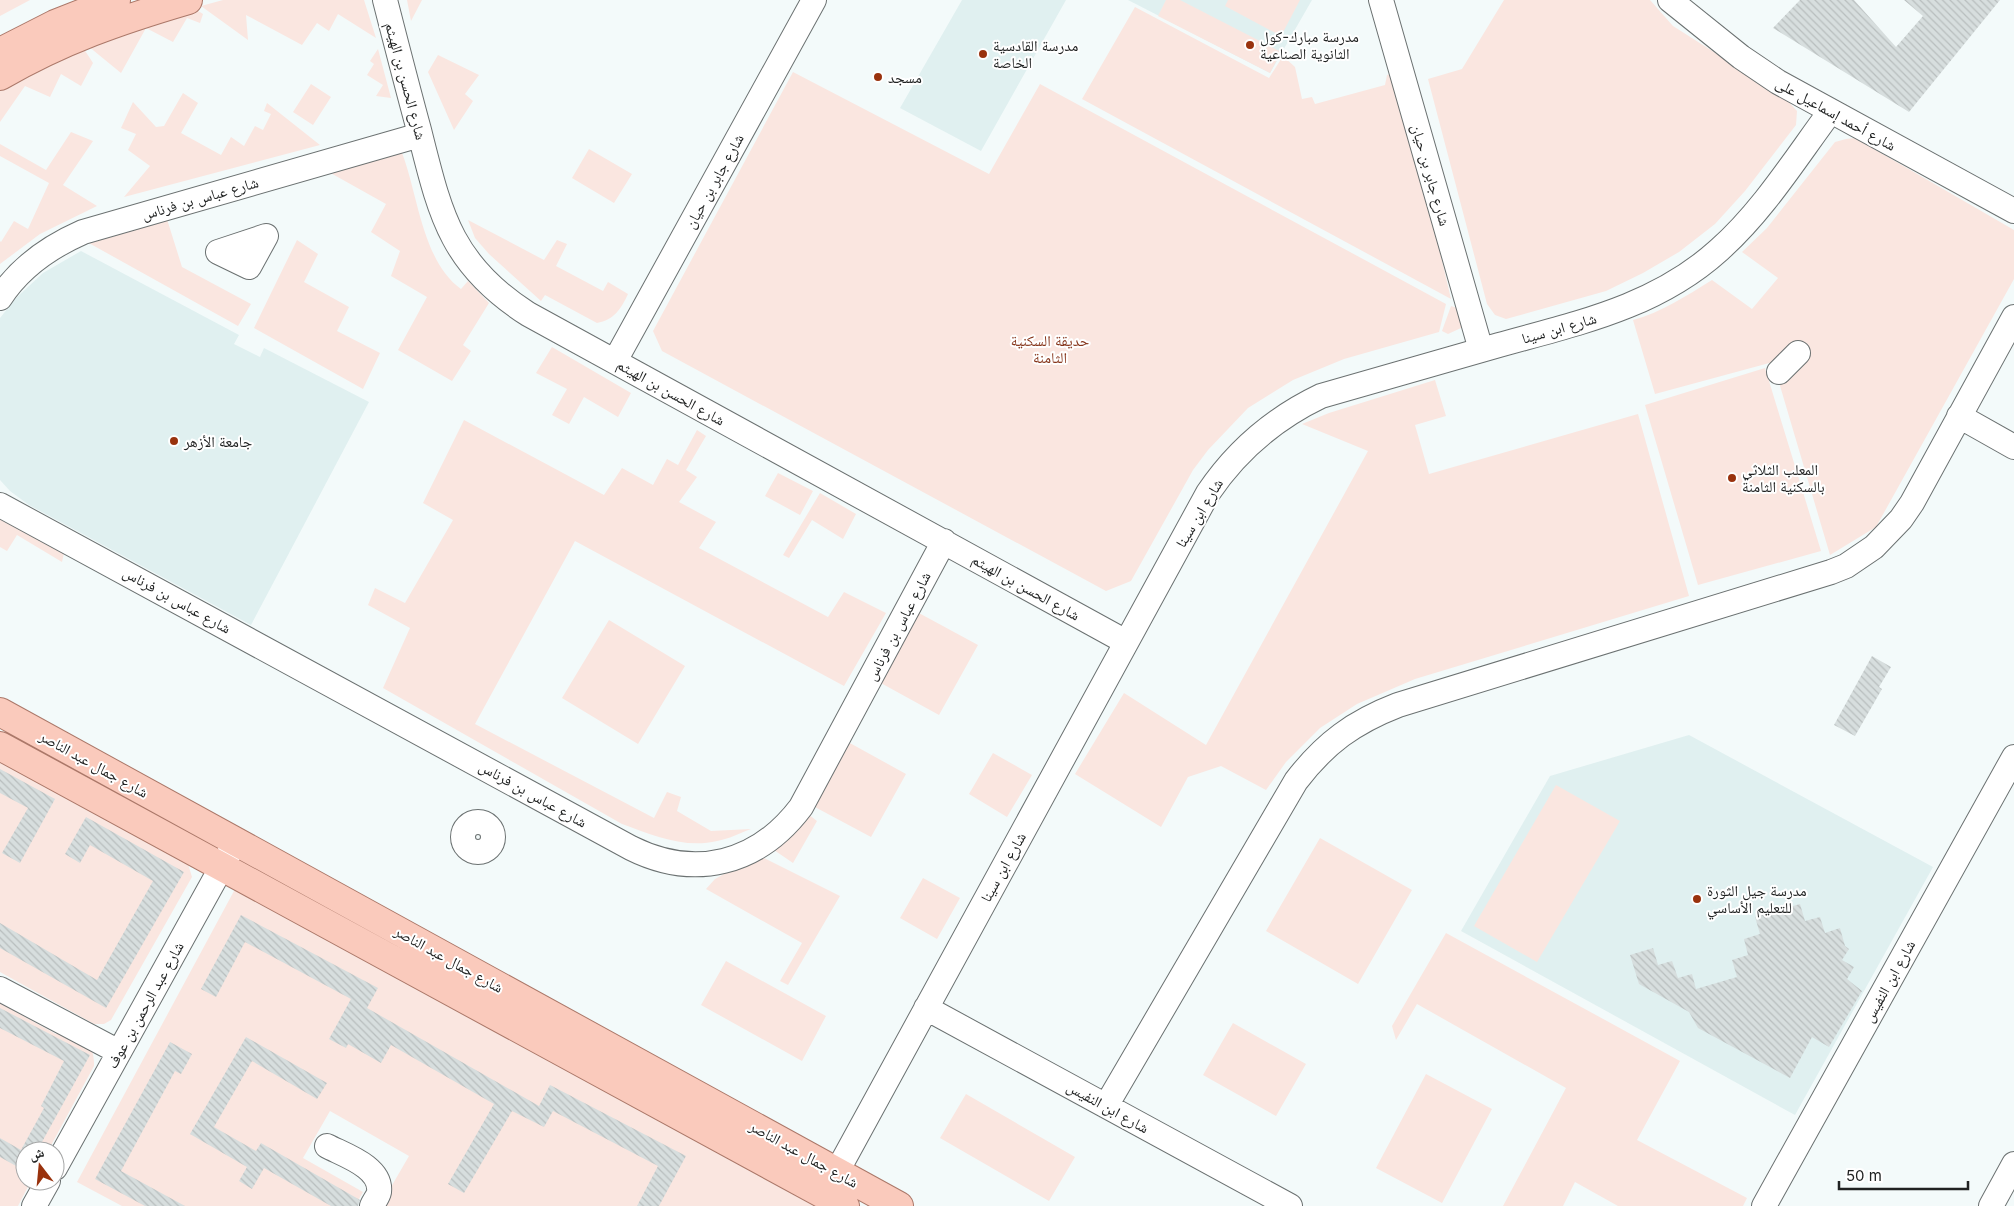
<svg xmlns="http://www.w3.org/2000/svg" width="2014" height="1206" font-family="Inter,'Noto Naskh Arabic',sans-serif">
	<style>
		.built { fill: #e0f0f0 }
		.green { fill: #fae6e0 }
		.building { fill: url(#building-back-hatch) }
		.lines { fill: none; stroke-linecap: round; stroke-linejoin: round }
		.minor-casing { stroke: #6b7171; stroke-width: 26 }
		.major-casing { stroke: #ab7869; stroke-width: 30 }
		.minor { stroke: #fff; stroke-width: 24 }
		.major { stroke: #facabc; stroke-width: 28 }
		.poi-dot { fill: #99320d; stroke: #fff; stroke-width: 2 }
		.labels { text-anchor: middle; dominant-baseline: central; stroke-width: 4; stroke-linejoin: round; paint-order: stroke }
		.poi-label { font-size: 15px; fill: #202222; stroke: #fff; text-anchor: start }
		.street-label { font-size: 15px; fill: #202222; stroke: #fff }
		.park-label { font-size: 15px; fill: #86351b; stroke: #fff }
	</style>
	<defs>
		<pattern id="building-back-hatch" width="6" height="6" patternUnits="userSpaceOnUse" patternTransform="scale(1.25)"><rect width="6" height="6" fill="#d7dede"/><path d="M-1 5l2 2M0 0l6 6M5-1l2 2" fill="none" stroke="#b8bebe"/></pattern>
	</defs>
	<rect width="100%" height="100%" fill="#f3fafa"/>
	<!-- built -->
	<path class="built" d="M962 0H1066L981 151 900 108Z
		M1128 0H1312L1270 73Z
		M81 251 239 335 234 344 260 357 264 348 369 402 251 625 29 505 10 491 0 480V318L15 299 43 273Z
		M1689 735 1933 867 1795 1115 1461 931 1550 776Z"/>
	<!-- green -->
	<path class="green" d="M0 0H30L0 16Z
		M223 0H364L376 38 338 14 329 31 317 23 302 45 246 15 248 40 201 6Z
		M407 0H422L411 21Z
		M1166 0H1180L1281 52 1270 73 1158 16Z
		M1228 0H1300L1281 36 1225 6Z
		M1504 0H1650L1673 26 1769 87 1786 99 1797 111 1796 125 1745 191 1715 224 1679 252 1643 273 1606 291 1506 319 1495 315 1487 304 1428 79 1462 69Z
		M192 7 203 14 200 23 187 18 173 42 146 28 121 73 88 46Z
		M1135 7 1269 78 1283 56 1295 67 1302 99 1312 97 1315 104 1385 85 1387 75 1398 72 1451 299 1082 99Z
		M82 46 93 63 81 86 61 74 50 97 25 86 0 122V89Z
		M378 49 391 98 376 96 383 85 367 75 374 64 370 61Z
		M438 55 479 75 465 94 473 101 454 130 428 72Z
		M793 72 989 174 1040 84 1446 304 1439 332 1344 359 1293 380 1248 408 1208 450 1193 470 1131 581 1106 591 662 351 653 331Z
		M311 84 331 97 313 125 293 112Z
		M183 93 198 103 181 133 221 155 231 137 244 146 255 126 263 130 271 114 264 111 267 103 320 145 124 197 150 166 128 150 136 134 121 128 133 102 156 127 164 126Z
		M71 132 93 141 63 185 97 206 40 234 0 264V241L1 242 14 221 28 229 49 183 0 156V144L46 170Z
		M1855 138 2014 230V279L1876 527 1830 555 1773 362 1655 394 1633 320C1662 312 1686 296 1712 280L1752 309 1778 278 1742 252 1767 228 1835 142 1846 139Z
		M589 149 632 174 614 203 572 178Z
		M392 151 402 153C418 194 422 261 461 289L468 281 489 303 463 345 471 351 452 381 398 350 427 297 391 276 400 251 371 232 386 204 327 171Z
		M166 216 182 267 251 304 238 326 87 242Z
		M468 220 544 260 557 240 567 244 556 266 603 291 608 282 628 294C621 309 614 320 597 323L545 295 541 301 489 254 475 238Z
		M297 240 318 254 304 282 349 307 337 331 380 353 363 389 254 328Z
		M1451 306 1457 308 1463 321 1461 328 1448 334 1442 331Z
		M552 347 631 393 618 417 584 397 569 424 552 415 567 389 536 373Z
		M1765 368 1821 551 1698 585 1645 405Z
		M1435 380 1446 416 1415 425 1429 474 1638 414 1689 596 1415 679 1357 704 1320 728 1286 762 1266 790 1221 766 1188 777 1161 827 1075 774 1124 693 1206 745 1368 451 1302 424 1329 413Z
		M464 420 604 495 622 468 653 485 667 459 678 465 697 430 706 436 686 470 697 477 679 502 716 522 699 548 828 617 844 592 886 613 844 686 575 541 475 724 654 818 667 792 681 797 677 811 711 831 751 829C740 833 729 839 717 841 685 849 652 835 622 824L383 688 410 628 368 605 375 588 405 603 453 520 423 503Z
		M778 473 813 491 800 515 765 496Z
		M820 493 856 514 843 539 812 520 789 558 783 555Z
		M0 517 64 553 62 562 17 535 7 551 0 547Z
		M917 612 978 645 939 715 879 682Z
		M609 620 685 666 638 744 562 698Z
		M848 742 906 774 871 837 813 806Z
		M993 753 1032 775 1007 817 969 794Z
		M0 756 185 854 192 877 111 1020 104 1024H94L0 972Z
		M1556 785 1620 821 1537 962 1474 926Z
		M808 814 817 821 793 863 771 848Z
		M1320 838 1412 890 1358 984 1266 931Z
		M758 855 840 896 788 985 780 981 802 943 706 889 715 879Z
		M923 878 960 898 937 939 900 918Z
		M245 889 830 1206H380L409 1156 330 1111 303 1158 363 1192 355 1206H122L77 1182 234 891Z
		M1446 933 1680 1061 1637 1140 1747 1198 1743 1206H1618L1575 1182 1563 1206H1503L1566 1088 1417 1004 1396 1040 1392 1026Z
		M726 961 826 1016 802 1061 701 1005Z
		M0 1003 56 1034 60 1028C80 1038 95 1040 94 1066L48 1151H25V1181H31L18 1206H0Z
		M1233 1023 1306 1064 1276 1116 1203 1075Z
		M1426 1074 1492 1109 1442 1203 1376 1168Z
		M966 1094 1075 1157 1049 1201 940 1138Z"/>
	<!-- building -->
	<path class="building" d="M1800 0H1854L1896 47 1923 16 1904 0H2000L1909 112 1773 28Z
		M1872 656 1891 667 1879 687 1882 689 1855 736 1834 725Z
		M0 769 55 799 20 863 2 853 28 808 0 793Z
		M86 817 184 872 106 1008 0 948V923L97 980 153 881 90 845 80 863 65 854Z
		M1800 904 1805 921 1820 917 1825 933 1840 928 1845 946 1849 949 1842 960 1854 967 1847 979 1862 991 1829 1047 1812 1037 1790 1078 1698 1028 1689 1012 1639 984 1630 955 1653 948 1658 965 1672 961 1678 978 1692 974 1696 989 1737 977 1732 960 1748 955 1744 939 1760 934 1755 917Z
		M241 915 378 988 367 1008 539 1106 550 1085 686 1156 659 1206H637L658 1166 553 1111 544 1127 512 1111 464 1193 448 1184 494 1104 391 1045 381 1063 348 1044 346 1048 329 1039 351 999 245 942 216 997 201 989Z
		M0 1008 90 1055 37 1151H23L25 1152V1171L0 1157V1138L21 1150 44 1108 41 1106 64 1061 0 1028Z
		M246 1037 327 1083 317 1099 252 1061 214 1127 256 1151 261 1143 360 1200 358 1206H331L264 1168 252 1189 239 1181 247 1167 190 1134Z
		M170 1042 192 1054 181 1074 175 1071 121 1171 185 1206H145L95 1179Z"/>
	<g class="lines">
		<defs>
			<path id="minor" d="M385 0C396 43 407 86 419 130 440 213 450 264 528 314L1126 642
				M1381 0 1481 350
				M1670 0 1741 57 1778 82 2014 211
				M266 236 249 267 218 252Z
				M0 298C20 267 49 247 83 232L420 135
				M615 361 814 0
				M1779 372 1798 353
				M1959 416 2014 447
				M0 505 631 848C695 880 758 864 801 807L944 541
				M463 837a15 15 0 1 1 30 0a15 15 0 1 1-30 0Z
				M0 989 119 1052
				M926 1008 1290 1206
				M1106 1106 1296 781C1325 743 1354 722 1398 705L1831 572 1846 566 1874 547 1901 519 1912 503 2014 317
				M327 1146C344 1155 382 1167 379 1192 378 1197 374 1201 372 1206
				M55 1168 231 850
				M828 1188 1208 493C1237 450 1273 419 1321 396 1380 379 1440 362 1499 345 1578 323 1656 307 1719 250 1763 211 1795 159 1830 112
				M34 1206 48 1181
				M1764 1206 2014 757
				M1991 1206 2014 1164"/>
			<path id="major" d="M0 52 55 24 116 0
				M0 76C62 40 120 20 188 0
				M0 712 899 1206
				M0 746 845 1206"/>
		</defs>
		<!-- minor casing -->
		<use href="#minor" class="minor-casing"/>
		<!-- major casing -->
		<use href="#major" class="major-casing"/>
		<!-- minor -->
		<use href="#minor" class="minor"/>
		<!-- major -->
		<use href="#major" class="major"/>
	</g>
	<!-- markers -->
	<g class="poi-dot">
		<circle cx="1250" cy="45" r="5"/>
		<circle cx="983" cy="54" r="5"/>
		<circle cx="878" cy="77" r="5"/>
		<circle cx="174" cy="441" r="5"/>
		<circle cx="1732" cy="478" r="5"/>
		<circle cx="1697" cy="899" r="5"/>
	</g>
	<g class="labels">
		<!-- poi labels -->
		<g class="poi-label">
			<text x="1260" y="36">مدرسة مبارك-كول<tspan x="1260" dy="17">الثانوية الصناعية</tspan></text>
			<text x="993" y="45">مدرسة القادسية<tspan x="993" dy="17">الخاصة</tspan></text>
			<text x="888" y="77">مسجد</text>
			<text x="184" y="441">جامعة الأزهر</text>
			<text x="1742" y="469">المعلب الثلاثي<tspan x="1742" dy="17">بالسكنية الثامنة</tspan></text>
			<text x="1707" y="890">مدرسة جيل الثورة<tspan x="1707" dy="17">للتعليم الأساسي</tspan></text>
		</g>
		<!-- street labels -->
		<g class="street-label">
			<text transform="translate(406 81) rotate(75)">شارع الحسن بن الهيثم</text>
			<text transform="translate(1836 114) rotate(29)">شارع أحمد إسماعيل على</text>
			<text transform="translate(1431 175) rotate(74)">شارع جابر بن حيان</text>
			<text transform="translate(714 181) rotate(-61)">شارع جابر بن حيان</text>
			<text transform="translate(200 198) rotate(-16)">شارع عباس بن فرناس</text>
			<text transform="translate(1559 328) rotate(-16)">شارع ابن سينا</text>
			<text transform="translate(671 392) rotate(29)">شارع الحسن بن الهيثم</text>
			<text transform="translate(1199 513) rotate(-59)">شارع ابن سينا</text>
			<text transform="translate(1026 587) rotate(29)">شارع الحسن بن الهيثم</text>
			<text transform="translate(177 600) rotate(29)">شارع عباس بن فرناس</text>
			<text transform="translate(898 626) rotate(-62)">شارع عباس بن فرناس</text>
			<text transform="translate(94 764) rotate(29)">شارع جمال عبد الناصر</text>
			<text transform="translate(533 794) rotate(29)">شارع عباس بن فرناس</text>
			<text transform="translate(1003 867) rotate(-61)">شارع ابن سينا</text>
			<text transform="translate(449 959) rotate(29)">شارع جمال عبد الناصر</text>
			<text transform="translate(1889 981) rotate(-61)">شارع ابن النفيس</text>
			<text transform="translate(145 1005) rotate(-61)">شارع عبد الرحمن بن عوف</text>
			<text transform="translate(1108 1107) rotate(29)">شارع ابن النفيس</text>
			<text transform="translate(804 1154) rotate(29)">شارع جمال عبد الناصر</text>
		</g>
		<!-- park labels -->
		<g class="park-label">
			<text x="1050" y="340">حديقة السكنية<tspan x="1050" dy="17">الثامنة</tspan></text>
		</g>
	</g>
	<!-- north arrow -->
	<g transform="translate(40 1166) rotate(344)"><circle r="24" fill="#ffffff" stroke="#a6a7a7"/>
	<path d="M0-4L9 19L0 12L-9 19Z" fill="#99320d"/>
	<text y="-8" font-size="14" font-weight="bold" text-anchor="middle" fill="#202222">ش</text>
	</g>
	<!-- scale -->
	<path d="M1839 1181v8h129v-8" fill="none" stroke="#202222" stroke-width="2.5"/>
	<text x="1846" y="1181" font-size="15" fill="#202222" stroke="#ffffff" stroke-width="4" paint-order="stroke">50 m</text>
</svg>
